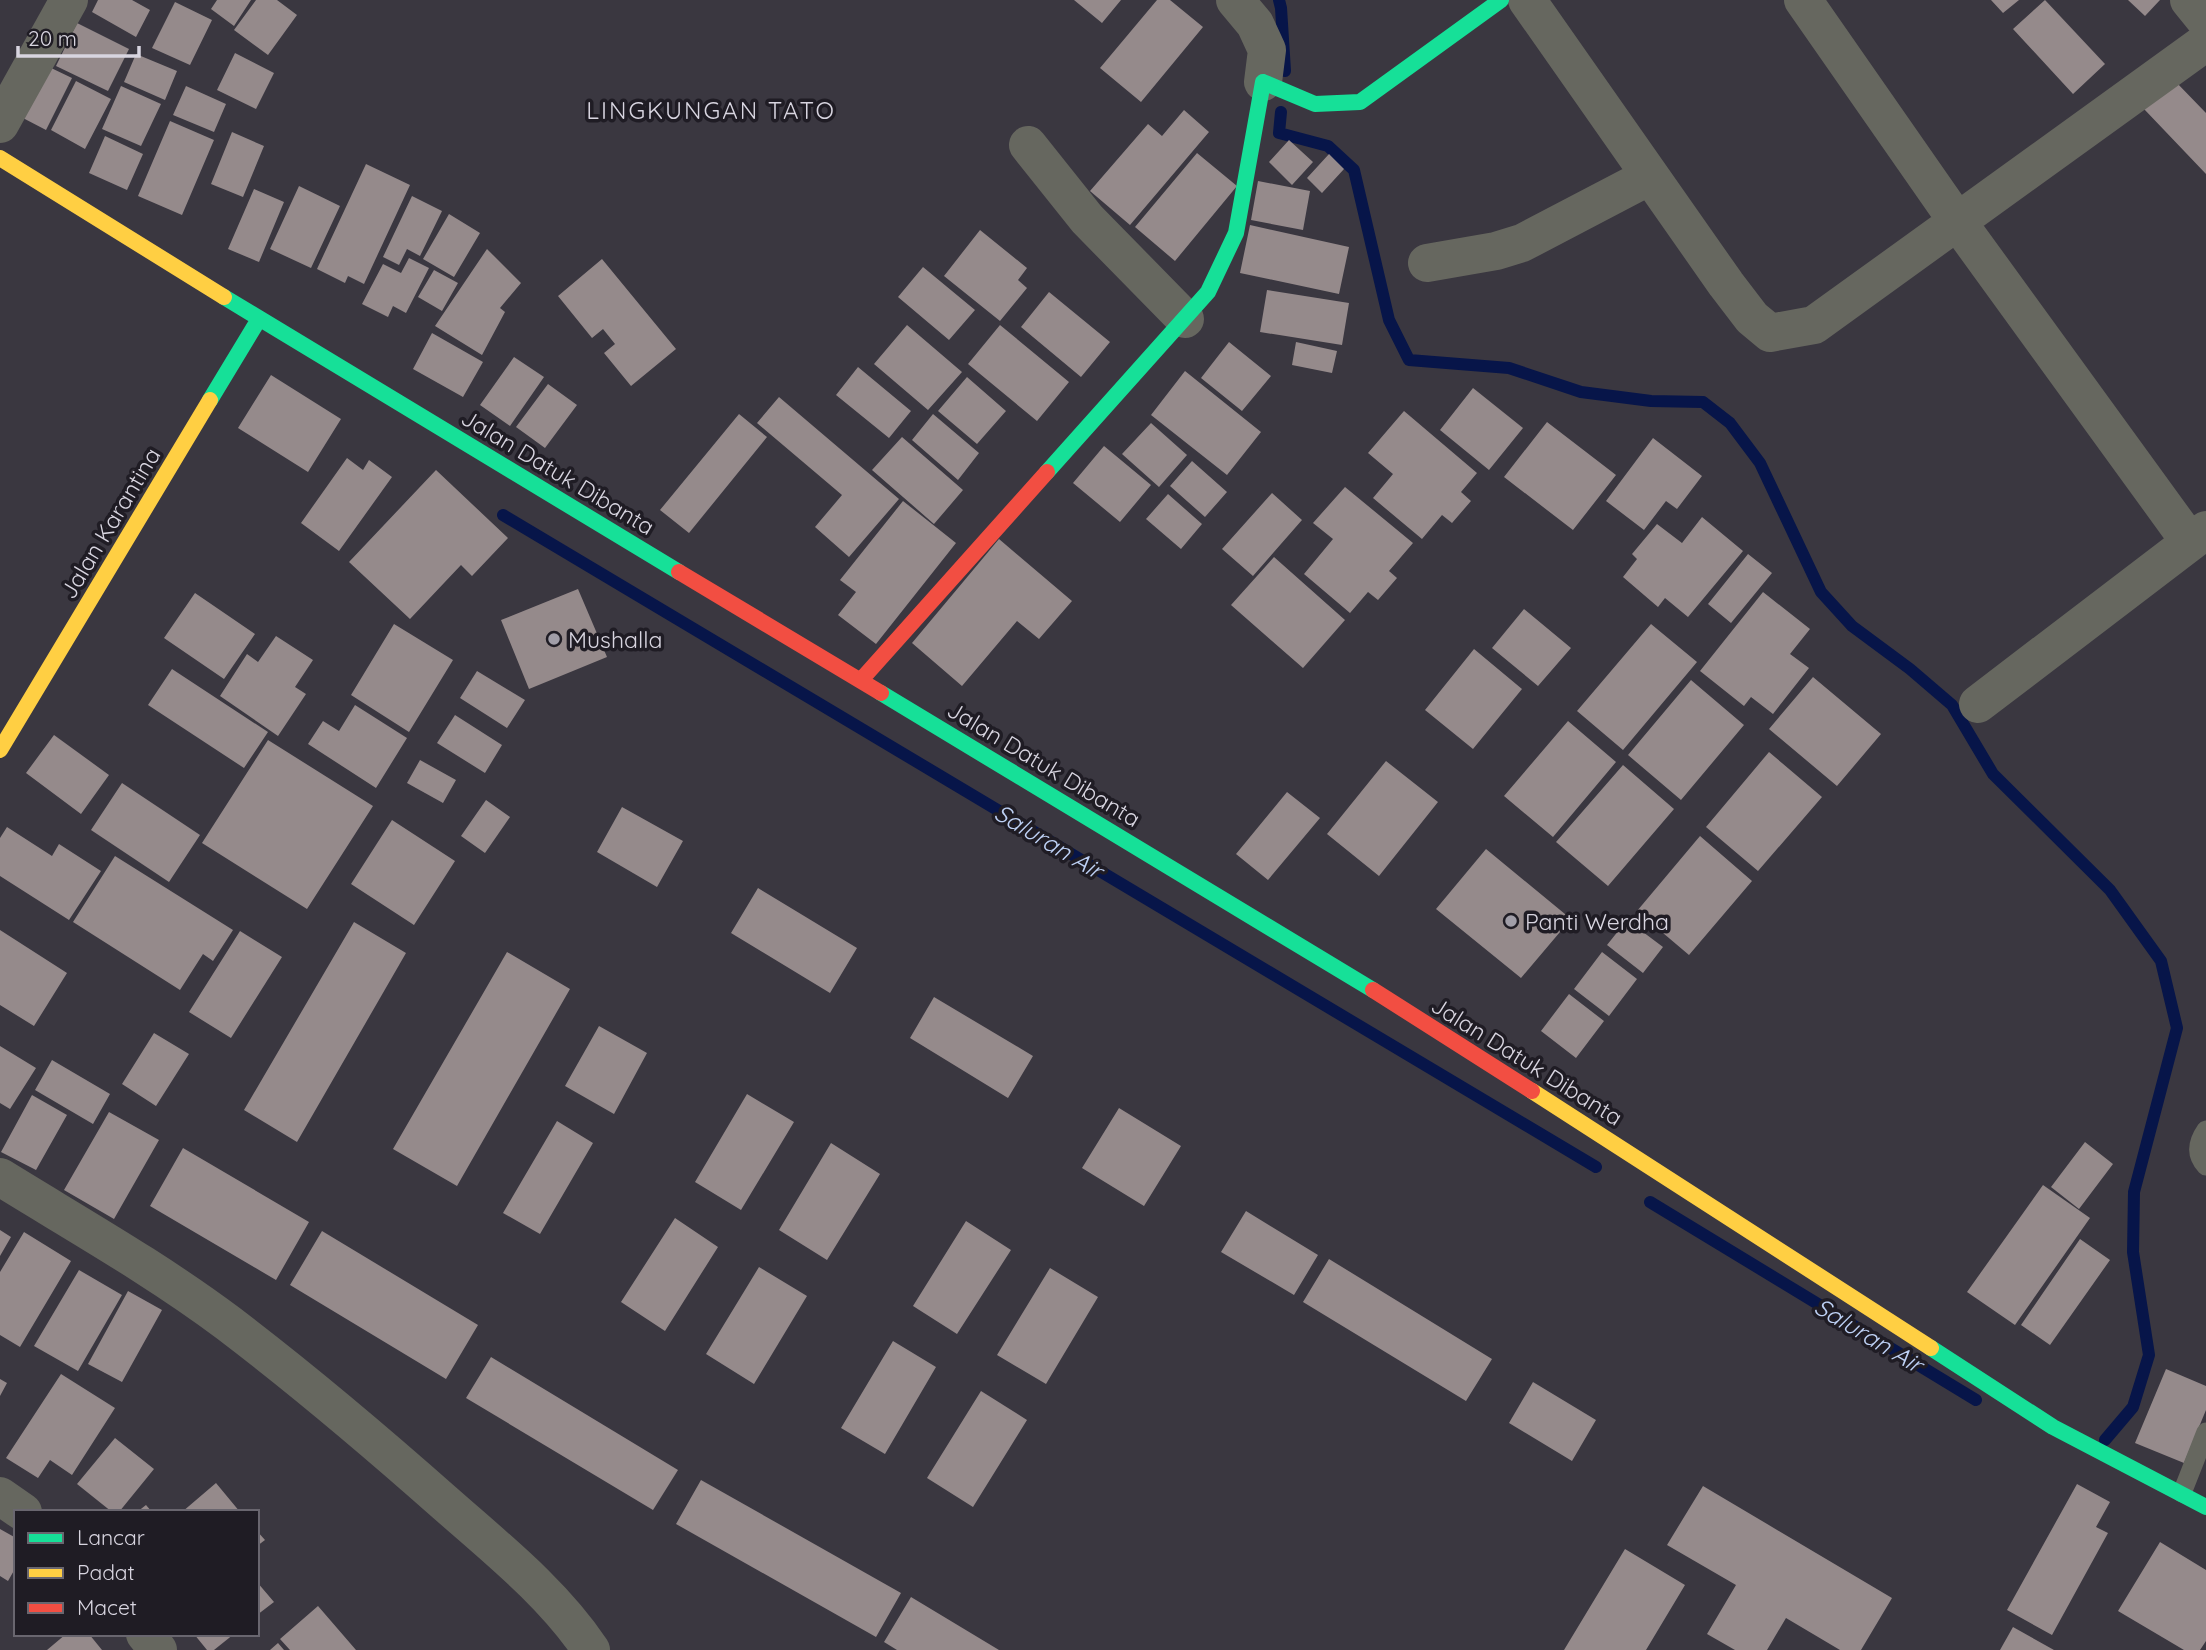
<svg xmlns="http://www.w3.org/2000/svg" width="2206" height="1650" font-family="Quicksand,sans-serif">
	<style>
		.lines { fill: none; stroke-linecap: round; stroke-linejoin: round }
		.stream { stroke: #071549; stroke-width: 12 }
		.building { fill: #958a8b }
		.lane { stroke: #66675f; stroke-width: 19 }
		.street { stroke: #66675f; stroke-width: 38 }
		.fast { stroke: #16e098; stroke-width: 16 }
		.slow { stroke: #ffcf43; stroke-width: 16 }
		.jam { stroke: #f24e42; stroke-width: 16 }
		.poi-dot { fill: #a19ea8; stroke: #1f1c24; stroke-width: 2.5 }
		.labels { text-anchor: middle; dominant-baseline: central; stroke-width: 7; stroke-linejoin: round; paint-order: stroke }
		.street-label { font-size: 23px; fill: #d8d5e0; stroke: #1f1c24 }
		.poi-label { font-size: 23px; fill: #d8d5e0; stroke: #1f1c24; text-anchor: start }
		.neighbourhood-label { font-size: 24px; letter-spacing: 2px; fill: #d8d5e0; stroke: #1f1c24 }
		.water-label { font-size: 24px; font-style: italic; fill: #bdd0f4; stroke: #1f1c24 }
	</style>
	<rect width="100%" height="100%" fill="#3a3740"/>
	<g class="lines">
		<!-- stream -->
		<path class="stream" d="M1279 0 1281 8 1285 71
			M1281 112 1279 133 1328 146 1354 170 1389 320 1409 360 1509 368 1581 392 1651 401 1703 402 1730 423 1760 463 1821 592 1852 626 1910 669 1952 705 1993 774 2110 890 2161 961 2177 1028 2134 1192 2133 1252 2149 1355 2133 1407 2105 1440
			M503 515 1596 1167
			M1650 1202 1976 1400"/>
	</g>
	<!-- building -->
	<path class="building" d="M98 0H132L150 10 136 37 92 12Z
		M217 0H251L234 26 211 9Z
		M256 0H277L297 15 268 55 234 30Z
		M1074 0H1121L1102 23Z
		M1157 0H1170L1203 27 1141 102 1100 68Z
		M1991 0H2019L2003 13Z
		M2045 0 2105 64 2073 94 2013 29Z
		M2128 0H2160L2145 16Z
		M175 2 212 20 190 65 152 48Z
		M77 23 129 49 108 91 56 66Z
		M235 53 274 73 256 109 217 90Z
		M136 54 177 71 165 100 124 82Z
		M47 66 72 78 46 130 21 117Z
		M2174 80 2206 113V174L2144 109Z
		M76 81 111 99 85 149 51 130Z
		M121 86 161 104 141 146 102 129Z
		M186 86 226 104 214 132 173 115Z
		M1184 110 1209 132 1130 225 1090 191 1148 124 1162 136Z
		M170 121 214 140 182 215 138 196Z
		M232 132 264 146 243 197 211 184Z
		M105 136 143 154 127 190 89 173Z
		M1289 140 1313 162 1292 185 1269 162Z
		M1197 153 1237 186 1175 261 1135 227Z
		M1329 154 1344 169 1322 193 1307 178Z
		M366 164 410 185 364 284 348 276 345 283 317 269Z
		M1258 181 1310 191 1303 230 1251 220Z
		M299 186 340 206 311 268 270 249Z
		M254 189 284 202 259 262 228 249Z
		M412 196 442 211 420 256 407 249 399 265 383 257Z
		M449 214 480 233 454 277 423 259Z
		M1250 225 1349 247 1339 294 1240 273Z
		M980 230 1027 268 1018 280 1027 288 1000 321 944 276Z
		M487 249 521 283 500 308 505 312 482 355 435 326Z
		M409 258 429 268 406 313 393 306 388 317 362 304 383 264 401 273Z
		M602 259 676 349 631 386 604 353 615 344 603 329 592 338 558 296Z
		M923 267 975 310 949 340 898 297Z
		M434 270 458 283 442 311 418 297Z
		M1267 290 1349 303 1342 345 1260 332Z
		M1049 292 1110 342 1081 377 1021 327Z
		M907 325 962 372 928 410 874 364Z
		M1000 325 1069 382 1037 421 968 364Z
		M432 333 483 362 463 397 413 369Z
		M1229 342 1271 376 1242 411 1201 378Z
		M1296 342 1337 351 1332 373 1292 365Z
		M514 357 544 377 510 426 480 405Z
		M858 367 911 411 889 438 836 395Z
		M1185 371 1261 432 1227 475 1151 415Z
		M271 375 341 419 308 472 238 428Z
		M967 377 1006 411 977 444 938 411Z
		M548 384 577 405 545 448 516 427Z
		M1473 388 1523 428 1489 470 1440 430Z
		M779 397 899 499 849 557 815 527 842 495 757 423Z
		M1404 411 1477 473 1461 492 1471 501 1452 523 1442 515 1422 539 1373 498 1393 474 1368 453Z
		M739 414 767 437 689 533 660 510Z
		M933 414 979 453 958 480 912 440Z
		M1547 422 1616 475 1573 530 1504 477Z
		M1151 423 1187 455 1159 487 1122 454Z
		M902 437 963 490 934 524 872 470Z
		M1653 438 1702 476 1677 509 1666 501 1644 530 1606 501Z
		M1104 446 1151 485 1120 522 1073 483Z
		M347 458 363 470 369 460 392 477 339 551 301 523Z
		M1192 461 1227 492 1205 517 1170 486Z
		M436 470 508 538 472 576 461 565 410 619 349 562Z
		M1345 487 1413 543 1389 571 1397 578 1378 600 1368 592 1350 613 1304 574 1333 539 1313 523Z
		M1272 493 1302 520 1253 576 1222 549Z
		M1168 494 1202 524 1181 549 1146 519Z
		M903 501 956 543 876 644 838 615 856 592 840 580Z
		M1702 517 1743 551 1688 617 1665 598 1658 607 1623 577 1637 559 1632 554 1657 524 1682 543Z
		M999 539 1072 601 1039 639 1017 621 962 686 912 643Z
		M1748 554 1772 573 1731 623 1708 604Z
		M1274 557 1345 620 1303 668 1231 605Z
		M578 589 607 657 529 689 501 620Z
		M1763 592 1810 629 1790 654 1809 668 1773 714 1751 697 1744 706 1700 671Z
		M195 593 255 634 224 679 164 638Z
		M1524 609 1571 648 1538 686 1492 648Z
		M394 624 453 660 409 732 351 695Z
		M1651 624 1697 662 1623 750 1577 711Z
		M276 636 313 660 295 687 306 694 278 736 220 696 247 654 258 662Z
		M1474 649 1522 689 1473 749 1425 710Z
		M172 669 268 732 244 768 148 705Z
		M477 671 525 700 507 728 460 698Z
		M1813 677 1881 734 1837 786 1769 729Z
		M1691 680 1744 725 1681 800 1628 755Z
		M355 705 407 738 376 788 308 744 323 721 339 731Z
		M455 715 502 745 485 773 437 743Z
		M1568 721 1616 762 1553 837 1504 796Z
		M54 735 109 775 81 814 26 773Z
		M268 740 373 806 307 909 202 843Z
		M1769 752 1822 797 1758 871 1706 827Z
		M420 760 456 780 443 803 407 783Z
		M1386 761 1438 802 1379 876 1327 834Z
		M1623 765 1674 809 1608 886 1556 842Z
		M122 783 200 835 169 882 91 830Z
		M1287 792 1320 818 1268 880 1236 854Z
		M486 800 510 817 485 853 461 836Z
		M622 807 683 841 657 887 597 852Z
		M392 820 455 861 414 925 351 884Z
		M7 827 52 856 59 844 101 871 69 920 0 876V838Z
		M1700 836 1752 881 1689 955 1637 911Z
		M1486 849 1571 919 1521 978 1436 909Z
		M115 856 233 930 213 961 203 954 180 990 73 922Z
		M758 888 857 948 830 993 731 933Z
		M1627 920 1663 947 1643 973 1607 945Z
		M354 922 406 953 297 1142 244 1110Z
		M0 930 67 973 34 1026 0 1005Z
		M240 931 282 957 231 1038 189 1012Z
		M507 952 570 989 457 1186 393 1149Z
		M1602 952 1637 979 1609 1016 1574 989Z
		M1569 994 1604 1021 1576 1058 1541 1031Z
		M934 997 1033 1056 1008 1098 910 1038Z
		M599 1026 647 1053 614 1114 565 1086Z
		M154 1033 189 1054 156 1106 122 1084Z
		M0 1046 36 1068 10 1109 0 1103Z
		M52 1060 110 1094 93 1124 35 1090Z
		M747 1094 794 1122 741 1210 695 1182Z
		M32 1095 67 1115 36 1170 1 1152Z
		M1119 1108 1181 1146 1144 1206 1082 1168Z
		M109 1112 159 1140 114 1219 64 1190Z
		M557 1121 593 1143 540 1234 503 1213Z
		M2085 1142 2113 1164 2079 1209 2051 1187Z
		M831 1143 880 1174 827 1260 779 1230Z
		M183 1148 309 1222 276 1280 150 1206Z
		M2043 1185 2090 1218 2015 1325 1967 1292Z
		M1246 1211 1318 1255 1294 1295 1221 1252Z
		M675 1218 718 1247 665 1331 621 1302Z
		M966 1221 1011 1250 957 1334 913 1306Z
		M0 1230 11 1237 0 1256Z
		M322 1231 478 1325 446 1379 290 1285Z
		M24 1232 71 1261 20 1347 0 1335V1272Z
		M2080 1239 2110 1260 2050 1345 2021 1325Z
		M1329 1259 1492 1359 1466 1401 1303 1302Z
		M759 1267 807 1296 754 1384 706 1354Z
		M1050 1268 1098 1297 1046 1384 997 1355Z
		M79 1270 122 1295 78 1371 34 1346Z
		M128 1291 162 1310 122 1382 88 1364Z
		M893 1341 936 1367 885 1454 841 1428Z
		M491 1357 678 1470 653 1510 466 1398Z
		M2166 1369 2206 1386V1410L2184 1463 2135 1443Z
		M61 1374 115 1408 72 1475 50 1460 38 1478 6 1458Z
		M0 1379 7 1383 0 1396Z
		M1533 1382 1596 1420 1572 1461 1509 1423Z
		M981 1391 1027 1420 973 1507 927 1478Z
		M115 1438 154 1469 119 1512H112L77 1484Z
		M701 1480 901 1593 876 1637 676 1524Z
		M216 1483 240 1512H182Z
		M2077 1484 2110 1502 2096 1527 2108 1533 2052 1635 2007 1610Z
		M1703 1486 1892 1598 1861 1650H1840L1786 1618 1767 1650H1735L1707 1634 1736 1585 1667 1545Z
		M146 1505 152 1512H137Z
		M0 1529 16 1538V1567L8 1581 0 1576Z
		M257 1531 265 1540 257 1546Z
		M2160 1542 2206 1570V1641L2200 1650H2184L2118 1611Z
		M1625 1549 1685 1585 1646 1650H1564Z
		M257 1582 274 1602 257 1615Z
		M911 1597 999 1650H897L884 1642Z
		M318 1606 356 1650H290L280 1639Z
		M2013 1627 2054 1650H2000Z
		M66 1634H89L102 1650H47Z
		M194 1634H234L214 1650H207Z
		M278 1643 284 1650H270Z"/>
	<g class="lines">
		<!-- lane -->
		<path class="lane" d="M2206 1130C2197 1143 2195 1154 2206 1166
			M2182 1493 2206 1432"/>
		<!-- street -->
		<path class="street" d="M1235 0 1255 24 1267 50 1263 82
			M1527 0 1726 284 1752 318 1770 333 1814 325 2206 42
			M1803 0 1957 221 2190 542
			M2189 0 2206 21
			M0 124 69 0
			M1028 145 1087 219 1185 319
			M1427 263 1496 251 1522 243 1650 176
			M1978 704 2206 530
			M0 1177C76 1224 156 1269 228 1323 303 1380 375 1441 445 1503 496 1548 553 1593 591 1650
			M0 1496 23 1512
			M145 1634 158 1650"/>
		<!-- fast -->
		<path class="fast" d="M224 297 679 572
			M210 400 259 319
			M1047 472 1208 292 1236 233 1263 82 1315 104 1360 102 1501 0
			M881 693 1373 990
			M1931 1348 2053 1427 2206 1507"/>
		<!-- slow -->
		<path class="slow" d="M0 158 224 297
			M0 750 210 400
			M1532 1091 1931 1348"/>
		<!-- jam -->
		<path class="jam" d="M679 572 881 693
			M861 680 1047 472
			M1373 990 1532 1091"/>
	</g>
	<!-- markers -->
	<g class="poi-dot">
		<circle cx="554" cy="639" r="7"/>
		<circle cx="1511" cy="921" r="7"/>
	</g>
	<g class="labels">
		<!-- street labels -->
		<g class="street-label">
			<text transform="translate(558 472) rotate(31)">Jalan Datuk Dibanta</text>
			<text transform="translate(110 523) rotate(-59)">Jalan Karantina</text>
			<text transform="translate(1044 764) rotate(31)">Jalan Datuk Dibanta</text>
			<text transform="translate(1527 1061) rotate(32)">Jalan Datuk Dibanta</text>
		</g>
		<!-- poi labels -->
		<g class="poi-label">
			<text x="568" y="639">Mushalla</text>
			<text x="1525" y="921">Panti Werdha</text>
		</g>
		<!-- neighbourhood labels -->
		<g class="neighbourhood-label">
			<text x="711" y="110">LINGKUNGAN TATO</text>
		</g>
		<!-- water labels -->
		<g class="water-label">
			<text transform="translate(1049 841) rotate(31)">Saluran Air</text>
			<text transform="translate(1869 1335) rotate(31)">Saluran Air</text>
		</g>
	</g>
	<!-- legend -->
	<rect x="14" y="1510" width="245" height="126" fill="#1f1c24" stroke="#69666f" stroke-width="2"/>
	<rect x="28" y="1533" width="35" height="10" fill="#16e098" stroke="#69666f" stroke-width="2"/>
	<text x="77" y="1545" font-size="21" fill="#d8d5e0">Lancar</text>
	<rect x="28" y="1568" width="35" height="10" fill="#ffcf43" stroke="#69666f" stroke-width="2"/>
	<text x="77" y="1580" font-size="21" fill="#d8d5e0">Padat</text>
	<rect x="28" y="1603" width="35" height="10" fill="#f24e42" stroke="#69666f" stroke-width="2"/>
	<text x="77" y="1615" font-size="21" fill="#d8d5e0">Macet</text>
	<!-- scale -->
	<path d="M18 46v10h121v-10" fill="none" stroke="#d8d5e0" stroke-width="3.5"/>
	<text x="28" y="46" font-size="21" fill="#d8d5e0" stroke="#1f1c24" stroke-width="5" paint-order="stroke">20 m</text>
</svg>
